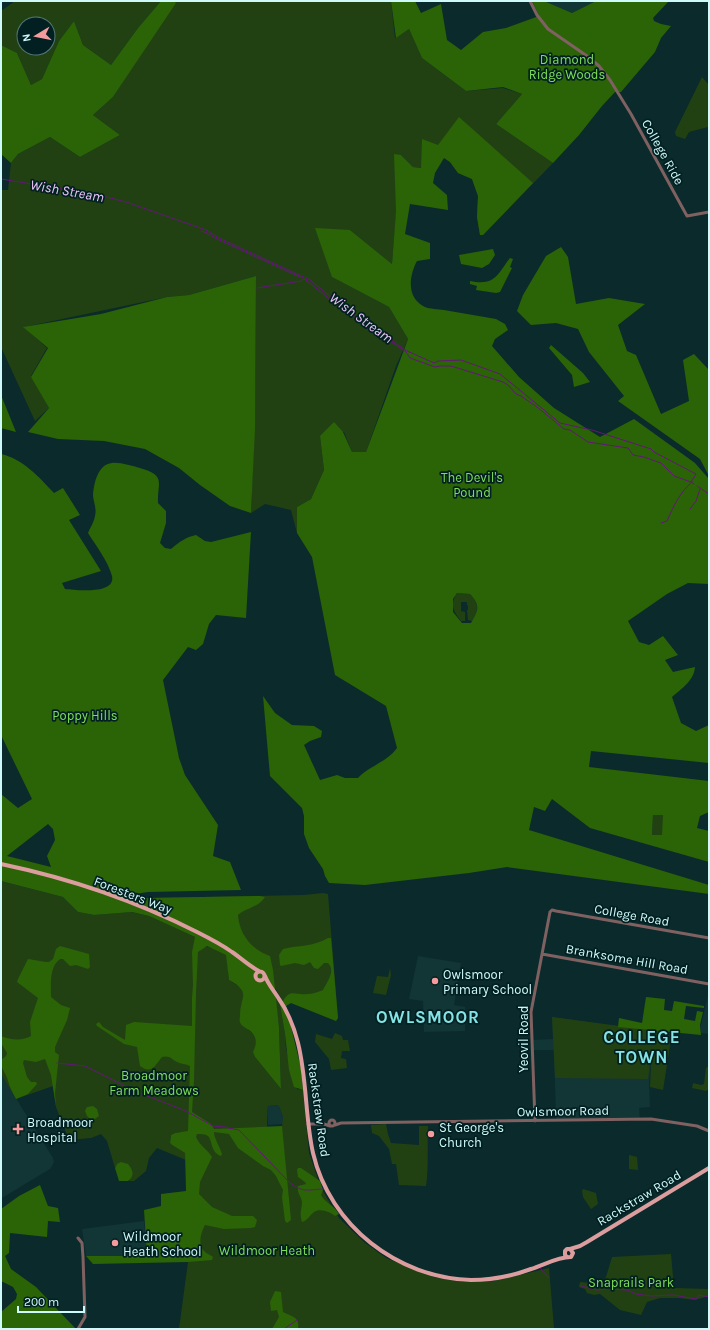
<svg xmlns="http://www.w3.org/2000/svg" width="710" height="1330" font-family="Karla,sans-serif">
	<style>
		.built { fill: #123536 }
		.green { fill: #224113; fill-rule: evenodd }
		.forest { fill: #2b6307; fill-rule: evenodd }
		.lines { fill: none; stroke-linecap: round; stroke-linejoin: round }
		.stream { stroke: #64167a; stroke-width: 1 }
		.tertiary { stroke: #806162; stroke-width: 3 }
		.primary { stroke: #dc9d9f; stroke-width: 4 }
		.poi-dot { fill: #f59b9e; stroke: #022021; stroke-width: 1.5 }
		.labels { text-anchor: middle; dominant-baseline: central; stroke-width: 3.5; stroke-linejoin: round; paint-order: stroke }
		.park-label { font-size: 13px; fill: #80de56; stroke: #022021 }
		.street-label { font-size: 13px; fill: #cffafb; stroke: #022021 }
		.poi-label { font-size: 13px; fill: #cffafb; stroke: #022021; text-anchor: start }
		.water-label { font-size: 14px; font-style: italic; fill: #ecc7f9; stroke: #022021 }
		.district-label { font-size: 17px; font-weight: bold; letter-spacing: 1px; fill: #85e3e5; stroke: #022021 }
	</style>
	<rect width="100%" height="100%" fill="#0b2a2b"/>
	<!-- built -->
	<path class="built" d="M544 1H596L572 13Z
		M418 956 461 963 454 1005 465 1007V1031L424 1032 423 1001 409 999Z
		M709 991V1034L701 1033V1025Z
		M552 1017 608 1025 653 1042 649 1082 650 1107 639 1108 640 1119H556L554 1050H534L533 1040 553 1039Z
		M1 1074 53 1158 54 1162 52 1166 50 1169 2 1198 1 1201Z
		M277 1105 279 1106 283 1117V1124L268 1125 267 1112 268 1106Z
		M144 1221 147 1256H86L82 1229Z"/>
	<!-- green -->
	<path class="green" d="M15 1H161L138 28 111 65 83 45 74 21 59 41 42 79 31 85 17 53 1 45V11ZM24 24H48V48H24Z
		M174 1H391L395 38 409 29 422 58 466 91 503 88 522 94 496 124 553 163 483 235H480L477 217 478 196 472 179 458 173 450 162 444 158 421 168 413 167 401 155 392 264 350 230 332 277 389 307 408 339 396 366 366 452H352L344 432 320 436 324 470 311 499 297 507V533L291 510 265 504 251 513 255 413 256 276 189 295 167 297 24 327 47 348 31 376 49 408 35 421 1 347V190H8L11 163 18 154 50 137 80 157 120 135 93 115 113 97 175 3Z
		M702 77 709 85V128L708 127 689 132 685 139 676 136 675 132Z
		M457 593 470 594C479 604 479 609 472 621L468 620 467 610H468V606L467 605V602H461V611L465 612V621H461C454 611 449 606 457 593Z
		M653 814 663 815V835H652Z
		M1 881 63 897 78 912 94 915 131 912 149 916 195 937 202 945 212 948 227 955 229 980 241 988 243 992V1026C255 1033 258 1039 254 1052L255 1057 281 1089 279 1027 275 995 279 999 285 1034 286 1049 297 1089 303 1090 309 1153 321 1188 339 1218 364 1242 386 1258 433 1277 463 1282 494 1281 549 1268 554 1328 563 1329H179L188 1262 186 1190 188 1132 175 1133 171 1135 170 1143 172 1145 185 1153 186 1160 157 1148 149 1158 146 1171 134 1181H128L130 1180 117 1164 115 1168 107 1141 101 1134 91 1138 69 1140 56 1107 53 1086 16 1099 1 1074ZM277 1105 279 1106 283 1117 282 1127H267V1112L268 1106Z
		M323 893 328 894 338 1018 336 1021 291 1003 286 1006 275 988 147 898 304 895Z
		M390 968 391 975 386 995 373 993 377 976 388 977Z
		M552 1017 672 1033 663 1090 650 1087 652 1045 648 1079 555 1078Z
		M335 1033 342 1036 343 1040H348L350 1051H342L341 1058 346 1059 347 1068 331 1070 329 1059 315 1042 316 1034 332 1039Z
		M709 1066V1089L706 1091 692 1088 693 1083 701 1085 704 1084 706 1068Z
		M386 1124 388 1134 391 1143 419 1145V1126H428C427 1146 429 1166 426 1186L399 1185 396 1164H392L389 1149 379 1136 372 1133 371 1125Z
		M629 1155 637 1157 638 1170 629 1169Z
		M583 1189 596 1193 598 1204 591 1209 583 1197 582 1191Z
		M671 1254 674 1288 709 1289V1296L695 1300 679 1298H660L647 1302 641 1315 620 1310 600 1294 594 1295 587 1293 585 1289 579 1287 580 1282 601 1284 606 1277 612 1257Z"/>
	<!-- forest -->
	<path class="forest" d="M161 1H174L176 3 113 97 93 115 120 135 80 157 50 137 18 154 11 163 1 154V45L17 53 31 85 42 79 59 41 74 21 83 45 111 65 138 28Z
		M391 1H415L421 13 441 4 447 40 461 50 483 32 506 28 539 16 532 1H544L572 13 596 1H669L653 18 654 21 661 24 671 26 661 38 655 52 621 92H615L602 106 579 135 553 163 496 124 522 94 503 87 466 91 422 58 409 29 396 38Z
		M459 117 533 183 483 235H480L477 217 478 196 472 179 458 173 450 162 444 158 435 173 433 183 447 195 448 210 410 204 405 234 430 243V259L417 261C409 276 406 298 425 307 430 309 438 309 444 310 461 313 479 316 496 319L505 324 508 330 495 339 492 346 519 377 554 408 600 437 634 419 695 463 709 479V584L688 583 667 594 628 621 639 642 649 645 663 636 678 655 665 660 673 672 695 667C694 681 681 689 672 697L681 723 696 731 709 725V763L591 751 589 767 709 781V812L700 816 697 828 709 831V862L590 828 552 799 545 811 534 807 529 830 709 885V894L507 867 469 873 365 885 329 883 325 876 323 869 309 848 304 834V816L302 808 270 776 263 696 275 713 292 725 314 726 322 731 321 737 310 741 304 745 320 780 337 775 345 778H358C369 766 387 762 397 748L386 706 335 675 312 557 297 533V507L311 499 324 470 320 436 334 422 343 432 352 452H366L408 339 389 307 332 277 315 228 350 230 392 264 396 211 394 154 401 155 413 167 421 168 422 139 438 145ZM457 593 470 594C481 606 478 610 471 623H462L453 612V599ZM653 815H663L662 835H652Z
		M561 247 568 257 576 304 609 298 645 304 618 325 627 351 636 355 661 414 689 401 683 360 694 354 709 370V476L700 459 618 401 624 396 589 352 578 329 556 323 531 325 517 311 523 295 546 256Z
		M493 249 495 255 489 264 482 268 461 264 459 255Z
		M510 258 513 259 510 267 512 268 500 292 496 293 476 290 477 286 470 284V281C495 286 497 275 510 258Z
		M256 276 255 429 251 513 230 506 200 485 179 468 145 449 104 441 58 439 28 432 49 408 31 377 48 348 23 327 101 314 167 297 189 295Z
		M551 345 583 373 590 382 574 387 572 375 549 348Z
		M1 395 16 432 1 428Z
		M1 454C23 459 39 477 54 493L63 488 80 515 69 520 101 571 62 583 65 589C75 590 116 595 112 576 108 561 96 546 88 533 90 528 94 522 95 516 97 508 93 501 93 495 94 483 98 464 112 463 120 462 132 466 140 468 167 476 157 482 158 503L166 511V523L160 543 165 548 171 549C179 542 186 537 196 535L205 541 211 542 251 532 246 618 216 615 209 624 203 644 196 650 188 647 163 680 179 758 185 775 218 825 213 856 230 862 241 890 148 892 135 894 147 898 260 896 265 897C258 908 247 907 238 915 239 934 252 950 270 956L273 970 279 1027 281 1089 255 1057 253 1052C257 1044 257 1036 249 1030 246 1028 241 1026 240 1022 239 1020 240 1018 240 1016 240 996 252 993 229 980L226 955 207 946 198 952 196 994 194 1080 192 1112 211 1124 214 1129 282 1126 291 1220 287 1223 285 1221 282 1197 283 1190 276 1176 271 1170 263 1166 238 1148 229 1134 214 1132C214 1138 220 1147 222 1154L221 1156C210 1152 213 1141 208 1136 205 1134 201 1134 197 1134L196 1137C199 1145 208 1150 212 1157L200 1182 199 1194 212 1207 232 1216H253L257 1220 255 1227 251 1228 224 1229 205 1225C201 1232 197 1246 205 1252 207 1254 211 1255 213 1257L212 1260 188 1262 93 1264 86 1256H147L144 1210 161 1206V1194L186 1191 185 1153 172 1145 170 1143 171 1135 175 1133 188 1131 190 1066C186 1064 181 1064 177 1062 171 1059 170 1055 162 1057 155 1065 152 1075 140 1066L137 1047 124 1044 97 1026 96 1024 99 1022 103 1027 125 1040 126 1025 134 1022 192 1026V998L193 985 192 952 195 937 149 916 132 912 94 915 78 912 63 897 1 881V794L18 808 32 799 1 735ZM48 824 53 829 55 840 47 856 51 867 7 856Z
		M328 938H331L338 1018 336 1021 291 1003 286 1006 301 1068 303 1090 294 1087 289 1070 285 1034 279 999 283 1001C291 988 295 996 307 994 313 994 318 992 323 990 327 982 336 971 328 963H324L318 969 314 968 310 962 304 965 295 963 281 966 280 965 279 955 283 949C299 945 312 947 328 938Z
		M60 946 89 954 90 967 88 969 76 965 70 966 63 959H60C49 967 51 985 51 997L61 1005 70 1008 67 1020 55 1047V1052L59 1055 55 1093 56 1107 51 1075 45 1059 36 1062 24 1060 23 1063 27 1077 31 1082H36L37 1084 28 1094 16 1099C13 1093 10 1088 8 1081 6 1072 1 1071 1 1060L6 1056 7 1053 1 1043V1036C10 1040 23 1041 31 1036L30 1022 38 998 17 982 18 979 28 959 46 962H49L53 959 56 949Z
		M646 997 665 999 664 1010 672 1011 674 1001 704 1006V1008L686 1006 684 1019 695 1021 697 1011 703 1012 700 1025 701 1035 618 1027 619 1018 642 1023Z
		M93 1106 97 1109 99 1116 92 1121 87 1116 85 1111 87 1107Z
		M121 1162 128 1164C133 1170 135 1176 128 1181H119L115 1168 117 1164Z
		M298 1168H301L320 1181 323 1190 321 1195C326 1204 333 1204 339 1214L335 1216C330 1212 320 1208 314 1212 309 1216 308 1220 302 1222 299 1213 302 1209 302 1202 301 1195 297 1194 298 1186L306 1184 305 1182 298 1177 297 1170Z
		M40 1185 48 1206 58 1208 60 1222 48 1221 47 1237 10 1233 9 1253 5 1256 11 1269 36 1287 76 1329H1V1312L16 1299 17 1294 13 1287 1 1281V1209L19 1196Z
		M275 1291 281 1292 283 1312C293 1317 300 1317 298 1329H272L279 1317 277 1310 271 1311 270 1302Z"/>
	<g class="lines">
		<!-- stream -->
		<path class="stream" d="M1 179 99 195 126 202 206 230 219 238 310 280 345 309 379 331 405 350 434 363 438 361 461 360 500 374 560 423 592 430 651 449 654 452 696 474 691 482
			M201 231 207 233 215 238 302 278
			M257 288 301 281 303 279 306 280 342 309 373 329 406 352 410 358 435 367 440 366H451L503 382 508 385 516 394 521 396 537 407 564 429 570 430 588 442 628 448 633 455 644 457 661 463 674 476 691 482 694 484
			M697 486 709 494
			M690 509 696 501 700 489
			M661 523 667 521C673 507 680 492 692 482
			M57 1063 85 1066 143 1095
			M145 1095 186 1111 213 1126 226 1127 228 1128 239 1130 289 1182C304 1194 308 1189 325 1189
			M540 1268 549 1278
			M581 1286 597 1290 608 1289 627 1290 636 1294 651 1296 673 1295 696 1299 699 1295 709 1297
			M284 1329 297 1320"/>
		<!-- tertiary -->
		<path class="tertiary" d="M530 1 537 15 548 29 587 56 599 66 610 80 631 114 687 216 709 212
			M542 954 709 984
			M329 1123a3 3 0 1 1 6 0a3 3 0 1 1-6 0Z
			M535 1121 531 1012 550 912 552 910 556 911 709 938
			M308 1124H324L330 1126
			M335 1125 341 1123 651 1119 697 1126 709 1131
			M78 1329 85 1317 83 1257 82 1243 78 1238"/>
		<!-- primary -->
		<path class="primary" d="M1 864C68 878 136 901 197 932 209 938 221 944 232 952 241 958 249 966 259 971
			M255.5 976a4.5 4.5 0 1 1 9 0a4.5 4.5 0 1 1-9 0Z
			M265 976C268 984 274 991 279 999 288 1012 294 1027 298 1043 307 1079 305 1117 313 1153 330 1226 398 1278 471 1280 491 1280 512 1276 531 1269 544 1265 557 1257 571 1257L573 1253 570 1249H567L565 1251V1255L567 1257
			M570 1249 580 1246 587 1242 709 1168"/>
	</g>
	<!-- markers -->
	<g class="poi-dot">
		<circle cx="435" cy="981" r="4"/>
		<path d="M16 1123h4v4h4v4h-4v4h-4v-4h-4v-4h4z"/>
		<circle cx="431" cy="1134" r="4"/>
		<circle cx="115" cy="1243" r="4"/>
	</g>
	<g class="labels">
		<!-- park labels -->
		<g class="park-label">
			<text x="567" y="59">Diamond<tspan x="567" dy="15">Ridge Woods</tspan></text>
			<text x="472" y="477">The Devil's<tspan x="472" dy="15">Pound</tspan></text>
			<text x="85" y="715">Poppy Hills</text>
			<text x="154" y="1075">Broadmoor<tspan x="154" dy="15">Farm Meadows</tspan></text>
			<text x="267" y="1250">Wildmoor Heath</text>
			<text x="631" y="1282">Snaprails Park</text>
		</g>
		<!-- street labels -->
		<g class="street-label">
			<text transform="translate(663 152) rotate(61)">College Ride</text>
			<text transform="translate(133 895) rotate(21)">Foresters Way</text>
			<text transform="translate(632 915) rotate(10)">College Road</text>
			<text transform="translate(627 959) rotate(10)">Branksome Hill Road</text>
			<text transform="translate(523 1039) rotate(-90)">Yeovil Road</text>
			<text transform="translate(319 1110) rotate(82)">Rackstraw Road</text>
			<text transform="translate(563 1111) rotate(-1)">Owlsmoor Road</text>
			<text transform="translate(639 1198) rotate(-31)">Rackstraw Road</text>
		</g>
		<!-- poi labels -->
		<g class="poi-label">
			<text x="443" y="974">Owlsmoor<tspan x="443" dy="15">Primary School</tspan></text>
			<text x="27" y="1122">Broadmoor<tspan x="27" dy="15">Hospital</tspan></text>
			<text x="439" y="1127">St George's<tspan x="439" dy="15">Church</tspan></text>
			<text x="123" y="1236">Wildmoor<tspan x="123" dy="15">Heath School</tspan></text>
		</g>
		<!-- water labels -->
		<g class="water-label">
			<text transform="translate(67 191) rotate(10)">Wish Stream</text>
			<text transform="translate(361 318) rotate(36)">Wish Stream</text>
		</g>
		<!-- district labels -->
		<g class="district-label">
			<text x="428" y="1017">OWLSMOOR</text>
			<text x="642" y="1037">COLLEGE<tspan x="642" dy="20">TOWN</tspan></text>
		</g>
	</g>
	<!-- border -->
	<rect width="710" height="1330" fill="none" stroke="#cffafb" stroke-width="4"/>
	<!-- north arrow -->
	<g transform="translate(36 36) rotate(260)"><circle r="19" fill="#022021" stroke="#547778"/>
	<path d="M0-3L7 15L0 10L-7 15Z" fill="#f59b9e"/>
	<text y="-6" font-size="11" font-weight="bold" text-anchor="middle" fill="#cffafb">N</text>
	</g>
	<!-- scale -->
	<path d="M18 1306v6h66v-6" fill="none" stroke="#cffafb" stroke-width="2"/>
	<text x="24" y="1306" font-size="12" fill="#cffafb" stroke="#022021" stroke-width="3" paint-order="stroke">200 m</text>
</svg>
